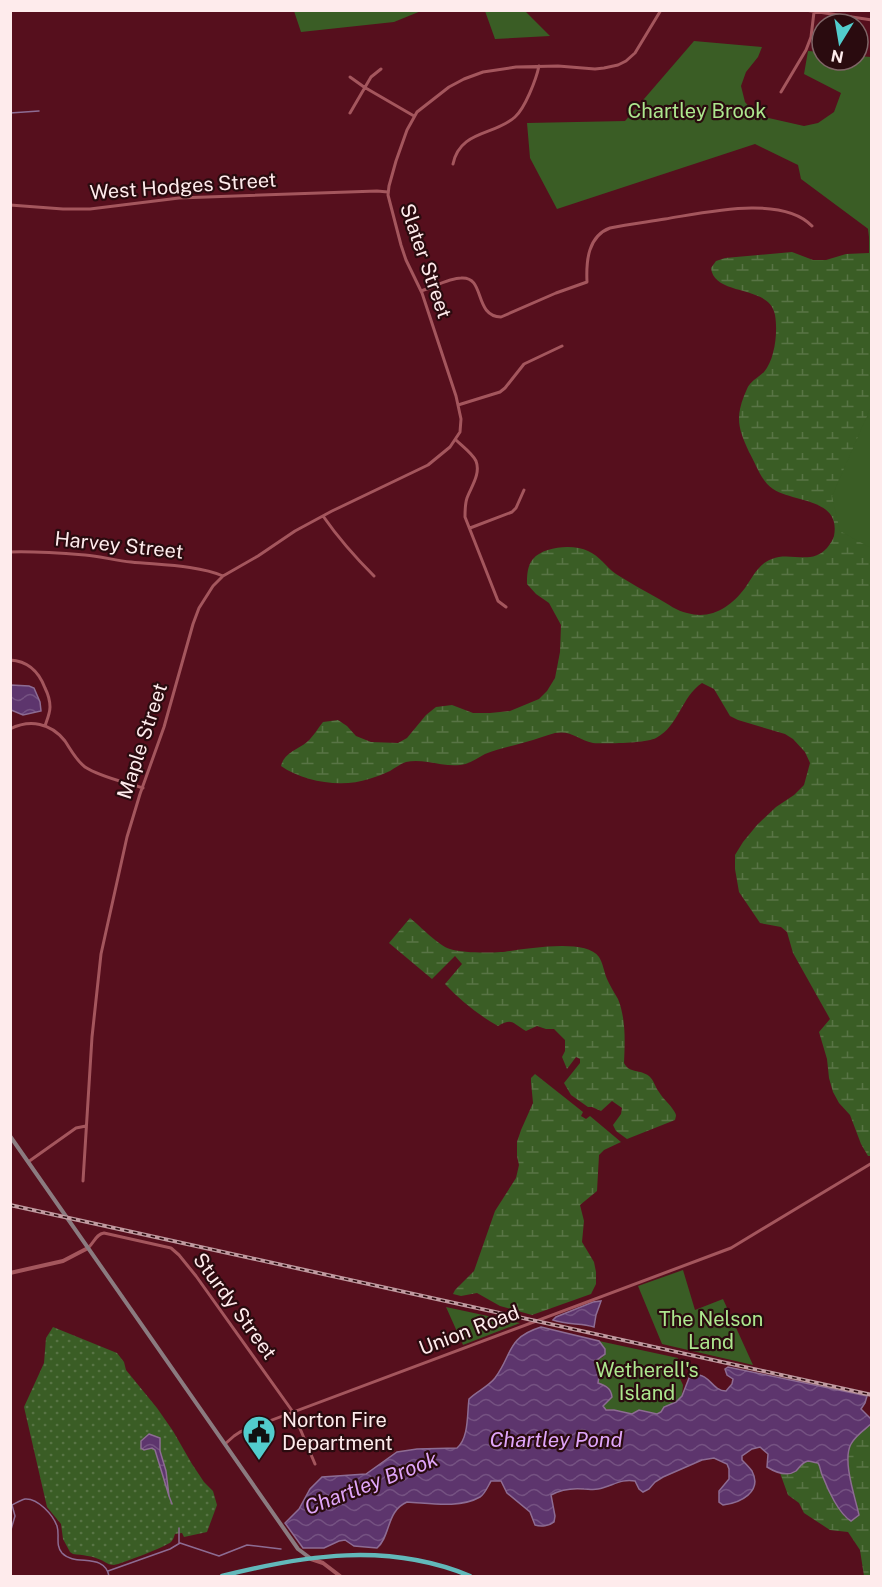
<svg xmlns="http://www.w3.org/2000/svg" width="882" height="1587" font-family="'Public Sans',sans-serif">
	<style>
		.grass { fill: url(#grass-dots) }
		.wetland { fill: url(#wetland-marsh) }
		.park { fill: #3a5d25 }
		.water { fill: url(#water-waves); stroke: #8d6c93; stroke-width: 1.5 }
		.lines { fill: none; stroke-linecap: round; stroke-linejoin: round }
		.stream { stroke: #8d6c93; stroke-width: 1.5 }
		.minor { stroke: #a4565d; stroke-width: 3 }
		.tertiary { stroke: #a4565d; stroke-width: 4 }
		.secondary { stroke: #8b7b80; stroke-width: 4 }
		.trunk { stroke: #62b8ba; stroke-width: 4.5 }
		.rail-casing { stroke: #c09aa0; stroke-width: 4 }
		.rail { stroke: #2a0b0f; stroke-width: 1.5; stroke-dasharray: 4.5; stroke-linecap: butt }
		.labels { text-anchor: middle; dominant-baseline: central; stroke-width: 4.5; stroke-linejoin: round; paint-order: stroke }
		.park-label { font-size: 20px; fill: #ade78e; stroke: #2a0b0f }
		.street-label { font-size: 20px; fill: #feebec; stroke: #2a0b0f }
		.poi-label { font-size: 20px; fill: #feebec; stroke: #2a0b0f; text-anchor: start }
		.water-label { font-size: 21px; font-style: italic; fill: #dfa5f9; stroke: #2a0b0f }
	</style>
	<defs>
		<pattern id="grass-dots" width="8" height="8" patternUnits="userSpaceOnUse" patternTransform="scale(1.5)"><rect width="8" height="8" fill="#3a5d25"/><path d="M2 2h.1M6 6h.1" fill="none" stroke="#587445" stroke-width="1.8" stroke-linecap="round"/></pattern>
		<pattern id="wetland-marsh" width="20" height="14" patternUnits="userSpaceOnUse" patternTransform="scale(1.5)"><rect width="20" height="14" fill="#3a5d25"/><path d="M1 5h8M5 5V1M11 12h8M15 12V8" fill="none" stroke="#587445"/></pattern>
		<pattern id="water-waves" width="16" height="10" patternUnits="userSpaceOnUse" patternTransform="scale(1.5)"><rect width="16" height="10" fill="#5d356d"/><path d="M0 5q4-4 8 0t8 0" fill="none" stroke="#755282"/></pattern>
	</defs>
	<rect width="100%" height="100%" fill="#560f1d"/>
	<!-- grass -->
	<path class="grass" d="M53 1327 117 1353 124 1362 126 1370 157 1408 173 1431 192 1464 204 1482 213 1491 217 1505 207 1532 184 1537 182 1533 175 1534C174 1537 173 1540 171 1542 167 1546 121 1564 114 1565 108 1565 106 1562 101 1560 93 1556 82 1555 73 1554L70 1552 63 1539 61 1524 47 1507 24 1407 44 1363 46 1338Z"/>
	<!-- wetland -->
	<path class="wetland" d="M871 114V1156H868L861 1144 850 1115 839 1103 833 1092 829 1078 827 1059 819 1032 830 1019 793 953 787 932 781 927 760 923 739 892 735 869V855L743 842 757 825 776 807 794 795 804 785 810 763 805 752 793 739 785 734 738 720 730 716 714 689 702 683C681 697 679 726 656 738 647 743 605 744 593 743 578 740 572 730 555 733 547 735 540 738 533 740 517 745 500 748 485 754 477 758 470 764 460 765 442 767 423 758 406 762 400 764 395 768 390 771 383 774 376 777 369 779 342 788 304 782 281 766 284 753 297 750 307 742 313 737 318 728 323 722L338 720 347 726 356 736 371 742 398 743 407 738 426 715 436 707 452 705 473 713H490L510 711 539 699 547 691 555 678 560 652 561 625 549 603 536 594 527 584C527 576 527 566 533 559 544 546 574 544 588 551 600 556 606 567 616 574 630 583 645 591 659 599 668 604 677 611 687 613 711 620 731 607 745 588 752 578 759 563 772 559 790 551 811 566 827 548 830 544 833 540 834 536 841 498 795 503 773 489 761 481 756 464 749 452 739 430 735 419 744 396 746 392 747 387 750 384 754 379 760 376 764 372 775 359 778 332 775 315 770 284 714 297 711 268L716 261 725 258 792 252 813 260H826L846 254 869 253V237L867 221Z
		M410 918C420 926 439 946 450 949 463 953 487 953 501 952 522 950 585 937 599 957 603 963 604 972 607 979 610 986 614 992 618 999 626 1019 625 1042 624 1063 630 1074 640 1069 649 1076 654 1080 655 1087 659 1092 663 1099 670 1104 674 1111 677 1116 676 1115 675 1120L627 1139 616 1131 613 1125 621 1114 622 1108 612 1101 601 1111 592 1107H588L571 1095 564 1083 580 1063V1059L576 1057 567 1069 562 1057 565 1051V1040L554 1029H546L537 1026 526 1031C513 1024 513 1017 498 1026 478 1015 460 1000 445 984L462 964 455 956 432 979 389 943Z
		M535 1074 583 1112 581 1116 586 1119 590 1116 621 1142 604 1150 599 1155 597 1191 580 1205 584 1221 582 1242 594 1262 596 1272V1284L591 1294 532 1315 500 1306 477 1293 461 1296 453 1294 455 1290 474 1271 495 1211 516 1178 519 1165 517 1156V1142L521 1130 533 1103 531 1082V1078Z
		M871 1424V1576H864L860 1550 848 1532 830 1530 804 1513 799 1503 788 1495 780 1473C796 1477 796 1463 808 1461 809 1461 816 1463 818 1463 821 1468 821 1472 823 1477 829 1491 837 1504 845 1517L859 1515C855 1497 842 1460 851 1444 855 1436 864 1430 871 1424Z"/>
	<!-- park -->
	<path class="park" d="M294 11V10L421 11 394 22 301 32Z
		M485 11H525L550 36 495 39Z
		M694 41 762 47 758 57 746 72 741 86 745 102 756 115 804 126 818 123 834 112 841 93 804 74 808 51 822 52V60H858V56L871 57V231L801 179 798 165 755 144 557 209 530 158 527 123 625 121Z
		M871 407V548L840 531 832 496Z
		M683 1270 695 1310 723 1299 753 1365 662 1344 638 1286Z
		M446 1307 520 1323 463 1345Z
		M599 1341 678 1358 676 1370 683 1385 682 1396 676 1402 664 1407 661 1412 657 1414 639 1410 632 1414 614 1410 604 1409 603 1406 612 1397 608 1387 598 1383 597 1381V1360L603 1357 605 1349Z"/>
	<!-- water -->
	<path class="water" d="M11 685 29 686 34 688 40 702 41 711 23 715 11 710Z
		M601 1301 596 1315 594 1327C581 1323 567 1325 553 1320L556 1317 593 1302Z
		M541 1327 599 1341 605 1349V1354L597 1360 599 1376 598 1383C606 1386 611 1388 612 1397L603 1406 606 1410H614L632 1414 639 1410 657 1414 661 1412 664 1407 676 1402 682 1396 689 1378C690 1378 698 1375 699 1375 710 1376 713 1391 726 1391L732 1384 733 1379 727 1375 725 1369 728 1367 867 1396 865 1403 861 1409 871 1419V1424C864 1430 855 1436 851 1444 842 1460 855 1497 859 1515L851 1521C839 1514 828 1490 823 1477 820 1472 821 1467 818 1463 817 1463 809 1461 808 1461 802 1462 800 1467 796 1471 787 1477 775 1472 767 1467L768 1454 760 1447 752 1449 742 1456V1460C745 1463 749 1467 752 1471 763 1492 740 1503 723 1505L719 1502V1491L729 1479V1469L727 1464 714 1458 702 1460 663 1477 655 1482 649 1489 643 1492 639 1489 635 1481C621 1478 611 1487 598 1489 593 1490 588 1489 584 1489 573 1488 560 1490 551 1495L555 1516 554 1522C549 1526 541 1527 535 1525L530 1512 507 1493 501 1481H491C488 1486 485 1494 480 1497 459 1509 429 1503 407 1502 386 1511 391 1536 377 1548L354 1546 345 1540 339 1541 324 1548H303L285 1523 299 1509 310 1489 322 1477 366 1474 397 1452 417 1449 457 1448C469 1438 467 1414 469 1399 477 1391 488 1387 495 1378 513 1354 506 1338 541 1327Z
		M149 1434 160 1438V1451L166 1471 169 1496 155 1450 152 1448 144 1450 141 1448V1441Z"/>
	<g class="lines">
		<!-- stream -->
		<path class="stream" d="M10 113 39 111
			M169 1496 172 1504
			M10 1533 15 1516 12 1505C16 1503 21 1500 25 1499 38 1498 53 1515 57 1526 60 1535 55 1545 62 1553 75 1567 104 1552 109 1576
			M179 1543V1528
			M108 1571 170 1549 180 1543 219 1556 247 1545 281 1549"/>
		<!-- minor -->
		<path class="minor" d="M805 10 872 20
			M350 77 364 87 414 116
			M781 92 806 50 811 37 814 12
			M350 113 371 77 381 69
			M453 164C460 130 494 136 515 117 525 108 536 80 539 66
			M10 205 63 209H90L179 198 377 191 388 192
			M421 291C433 287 450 278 461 278 486 276 473 316 501 317L556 293 587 282C586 261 588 236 610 228 628 224 647 222 665 219 703 213 782 194 812 226
			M458 405 500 392 505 388 524 364 562 346
			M456 440C462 446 472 453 476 461 481 474 471 487 467 498 465 504 465 510 465 517L498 601 506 607
			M323 516C339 539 354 556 374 576
			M470 528 512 512 516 508 524 490
			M10 552C35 551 60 553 85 555 101 556 116 561 131 562 159 565 198 565 223 576
			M10 660C29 661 39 672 45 688 48 694 50 700 50 707 50 713 47 720 45 726
			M10 729C30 719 51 723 65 741 71 750 76 760 85 767 100 777 125 782 143 788
			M28 1162 76 1128 86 1126
			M83 1181 92 1037 101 954 127 837 140 794 164 727 193 624 199 608 213 586 223 576 258 556 295 531 332 511 428 465 450 447 460 432 461 419 456 396 422 293 406 260 401 245 388 195 389 186 396 161 407 130 417 112 449 87 464 79 483 72 516 67 558 66 595 69 604 68 618 65 626 61 635 53 661 10
			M88 1248C94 1243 96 1234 104 1233L171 1248 179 1255 196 1276 293 1412 315 1464
			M225 1444 234 1436 240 1432 731 1248 872 1163"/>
		<!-- tertiary -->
		<path class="tertiary" d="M10 1273 63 1261 88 1248
			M311 1559 323 1563 340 1576"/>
		<!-- secondary -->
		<path class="secondary" d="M10 1136 298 1549 310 1558"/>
		<!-- trunk -->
		<path class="trunk" d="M222 1576C305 1555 388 1542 470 1576"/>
		<defs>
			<path id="rail" d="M10 1205 872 1395"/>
		</defs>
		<!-- rail casing -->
		<use href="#rail" class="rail-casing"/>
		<!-- rail -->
		<use href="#rail" class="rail"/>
	</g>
	<!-- icons -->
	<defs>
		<symbol id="civic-pin" viewBox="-11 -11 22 30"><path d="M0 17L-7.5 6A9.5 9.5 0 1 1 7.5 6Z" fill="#52cdcd" stroke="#2a0b0f"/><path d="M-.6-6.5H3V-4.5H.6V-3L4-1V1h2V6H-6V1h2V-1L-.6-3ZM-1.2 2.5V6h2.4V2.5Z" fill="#111"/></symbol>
	</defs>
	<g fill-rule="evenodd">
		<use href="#civic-pin" x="240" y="1413" width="38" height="52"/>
	</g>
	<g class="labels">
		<!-- park labels -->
		<g class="park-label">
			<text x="697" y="111">Chartley Brook</text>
			<text x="711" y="1319">The Nelson<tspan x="711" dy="23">Land</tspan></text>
			<text x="647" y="1370">Wetherell's<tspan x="647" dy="23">Island</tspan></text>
		</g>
		<!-- street labels -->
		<g class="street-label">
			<text transform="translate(183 186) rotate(-4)">West Hodges Street</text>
			<text transform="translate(426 261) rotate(71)">Slater Street</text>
			<text transform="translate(119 545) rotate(6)">Harvey Street</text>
			<text transform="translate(142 741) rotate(-72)">Maple Street</text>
			<text transform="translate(235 1306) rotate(54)">Sturdy Street</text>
			<text transform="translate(469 1330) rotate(-21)">Union Road</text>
		</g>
		<!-- poi labels -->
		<g class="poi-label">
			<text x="282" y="1420">Norton Fire<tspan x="282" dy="23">Department</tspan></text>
		</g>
		<!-- water labels -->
		<g class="water-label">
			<text x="556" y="1439">Chartley Pond</text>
			<text transform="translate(371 1483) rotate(-21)">Chartley Brook</text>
		</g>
	</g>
	<!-- border -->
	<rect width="882" height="1587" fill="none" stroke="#feebec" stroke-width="24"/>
	<!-- north arrow -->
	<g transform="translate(840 42) rotate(191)"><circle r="28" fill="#2a0b0f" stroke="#7f6567" stroke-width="1.5"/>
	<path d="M0-4.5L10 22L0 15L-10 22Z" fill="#52cdcd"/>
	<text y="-9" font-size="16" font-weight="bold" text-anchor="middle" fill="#feebec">N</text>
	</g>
</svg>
